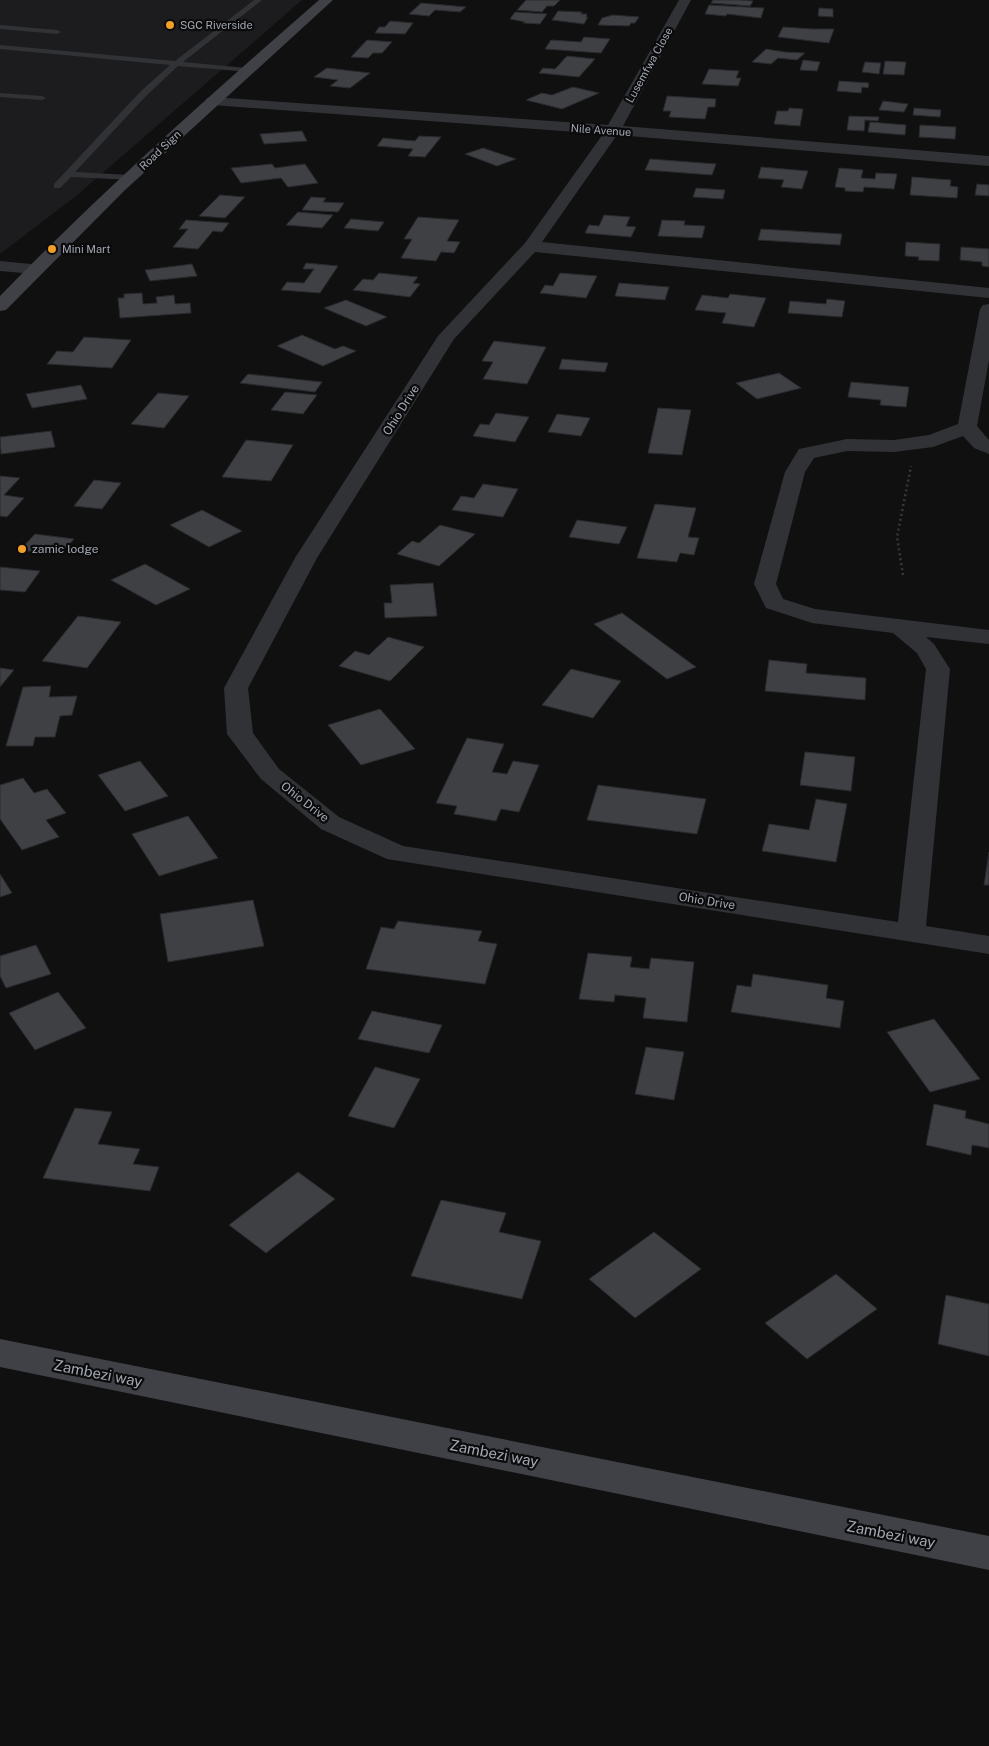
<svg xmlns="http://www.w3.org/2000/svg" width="989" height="1746" font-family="'Public Sans',sans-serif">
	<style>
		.built { fill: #1c1c1e }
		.building { fill: #3e4044; stroke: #292a2d }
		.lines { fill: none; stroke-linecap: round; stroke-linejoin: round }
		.path { stroke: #37393d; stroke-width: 2.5; stroke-dasharray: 2 3; stroke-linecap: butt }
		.service { fill: #313236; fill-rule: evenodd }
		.minor { fill: #313236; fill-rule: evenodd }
		.secondary { fill: #3f4146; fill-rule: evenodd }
		.poi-dot { fill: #f19f27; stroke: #0b0b0c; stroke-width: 2 }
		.labels { text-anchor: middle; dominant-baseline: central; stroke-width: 4.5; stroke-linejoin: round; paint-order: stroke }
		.far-poi-label { font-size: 11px; fill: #a1a7b2; stroke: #0b0b0c; text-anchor: start }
		.far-street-label { font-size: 11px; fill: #a1a7b2; stroke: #0b0b0c }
		.street-label { font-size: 12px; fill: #a1a7b2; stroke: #0b0b0c }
		.poi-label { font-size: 12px; fill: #a1a7b2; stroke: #0b0b0c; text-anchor: start }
		.near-street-label { font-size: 15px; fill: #a1a7b2; stroke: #0b0b0c }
	</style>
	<rect width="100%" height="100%" fill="#101011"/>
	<!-- built -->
	<path class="built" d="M0 0H302L76 196 0 254Z"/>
	<!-- building -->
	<path class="building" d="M526 0H560L554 6H547L542 12 517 10Z
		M713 0H740L753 1 750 6 711 3Z
		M421 3 466 7 460 12 435 10 429 16 409 14Z
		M709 5 764 8 761 18 727 14 726 16 705 14Z
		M819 8 833 9V17L818 16Z
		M558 11 582 12 581 14H587L586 17H588L584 24 552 20Z
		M515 12 547 14 540 24 523 23 525 22 510 19Z
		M613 15 639 17 635 23H631L629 26 598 25 602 18Z
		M390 21 413 23 405 34 375 33 379 27H385Z
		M783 27 813 29H834L829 43 778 37Z
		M584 37 610 39 601 53 545 49 551 40 581 42Z
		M367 40 392 42 382 53H373L368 58 351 57Z
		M766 49 785 52 805 53 797 60 778 58 771 64 752 62Z
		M567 56 595 59 579 77 539 73 543 68 555 69Z
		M803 60 820 62 817 71 800 70Z
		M885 61 906 62 904 75 883 74Z
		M865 62 881 63 879 74 862 72Z
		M327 68 370 73 350 88 330 86 338 80 314 77Z
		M709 69 739 71 736 78H741L738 86 702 84Z
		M839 81 869 83 868 88 862 87 861 93 837 91Z
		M573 87 599 93 562 109 526 100 542 93 552 95Z
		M667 96 716 99 715 107H708L705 119 669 117 671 111H663Z
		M883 101 908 104 904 112 879 110Z
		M789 108 803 109 800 126 774 124 777 111H788Z
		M914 108 941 110 940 117 913 115Z
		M849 116 879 117 878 121 865 120 864 131 847 130Z
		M870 122 906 125 905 135 868 132Z
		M920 125 956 127 955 139 919 137Z
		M302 131 307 141 264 144 260 134Z
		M419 136 441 137 425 157 408 156 413 149 377 146 383 138 415 141Z
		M483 148 516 159 497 166 465 154Z
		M650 159 716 164 712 175 645 170Z
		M272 164 275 168 305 164 318 183 288 187 281 178 241 183 231 168Z
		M761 167 808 171 802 189 781 187 784 180 758 178Z
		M839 168 863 170 861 178 875 179 876 173 897 174 894 189 864 187 863 192 845 191V188L835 187Z
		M912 177 951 180 950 186 958 187 957 198 910 195Z
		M977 184 989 185V196L975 195Z
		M696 188 725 190 723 199 693 197Z
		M220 195 245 197 225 218 199 216Z
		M311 197 326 198 323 202 344 203 338 212 302 210Z
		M298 212 333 215 322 228 286 225Z
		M604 215 630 217 626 226 636 227 631 237 585 233 589 225 599 226Z
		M418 217 459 220 447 241 460 242 454 253 441 252 436 261 401 258 412 239H404Z
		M351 219 384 222 378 231 344 228Z
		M186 220 229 223 222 232 213 231 198 249 173 247 188 229H179Z
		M662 220 685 221 684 225 705 226 702 238 658 236Z
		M761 229 842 234 840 245 758 240Z
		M906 242 940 244 939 261 918 260 919 257 905 256Z
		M961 247 989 249V267L982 266V262L960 260Z
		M306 263 338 266 320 293 281 290 287 282 304 283 314 269H303Z
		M192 264 197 276 150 281 145 270Z
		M379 273 418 277 413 283 420 284 410 297 353 290 363 279 373 280Z
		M560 273 597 276 586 298 540 293 545 285 553 286Z
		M619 283 669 287 665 300 615 296Z
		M142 293 143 304 157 303 156 297 174 295 175 304 190 303 191 313 120 318 118 298H124V294Z
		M730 294 766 298 754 327 722 323 726 313 695 310 702 295 728 298Z
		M827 299 845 301 842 317 788 313 790 301 826 304Z
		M346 300 387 317 366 326 324 308Z
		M302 335 335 349 343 346 356 351 323 366 277 346Z
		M84 337 131 340 112 368 47 364 57 351 73 352Z
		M494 341 546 347 527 384 483 379 493 362 482 361Z
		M562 359 608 363 605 372 559 369Z
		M779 373 801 388 757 399 736 383Z
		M248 374 322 382 315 392 240 383Z
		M851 382 909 387 906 407 880 405 881 400 848 397Z
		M81 385 87 399 32 408 26 394Z
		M285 392 317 395 303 414 271 410Z
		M158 393 189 396 164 428 131 424Z
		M658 408 691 410 682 455 648 453Z
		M496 413 529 417 515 442 473 436 480 424 489 425Z
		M557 414 590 418 581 436 548 432Z
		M51 431 55 447 1 454 0 437Z
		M246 440 293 445 271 481 222 477Z
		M0 476 20 478 4 495 24 498 7 517 0 516Z
		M94 480 121 483 102 509 74 506Z
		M483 484 518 489 503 517 452 510 461 496 474 498Z
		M655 504 696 508 688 537 699 538 694 555 680 553 677 562 637 558Z
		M202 510 242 531 209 547 170 525Z
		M577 520 627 527 619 544 569 537Z
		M440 525 475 534 439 566 397 554 412 541 419 543Z
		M35 534 74 539 60 555 20 550Z
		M145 564 190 589 156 605 111 580Z
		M0 567 40 571 25 592 0 590Z
		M433 583 437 616 385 618 384 603H392L390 585Z
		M622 613 696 667 667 679 594 624Z
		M78 616 121 622 87 668 42 661Z
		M388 637 424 647 390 681 339 666 355 651 369 655Z
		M769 660 807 664 806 673 866 678 865 700 765 691Z
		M0 668 14 670 0 687Z
		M571 669 621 681 593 718 542 705Z
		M51 686 49 697 77 696 72 715 60 716 55 737H35L33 746H6L23 687Z
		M380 709 415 749 361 765 328 725Z
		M467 738 504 744 492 772 507 774 513 761 539 765 519 812 501 809 496 821 454 814 457 806 436 803Z
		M805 752 855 757 851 791 800 785Z
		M140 761 168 796 125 811 98 775Z
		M23 778 34 793 47 789 66 813 46 820 59 837 22 850 0 819V785Z
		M598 785 706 799 697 834 587 820Z
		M816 799 847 804 836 862 762 851 769 824 809 830Z
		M188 816 218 858 159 876 132 834Z
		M989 852V885H984Z
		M0 874 12 893 0 897Z
		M253 900 264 946 168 962 160 914Z
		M398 921 482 931 478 941 497 944 485 984 366 969 381 927 394 929Z
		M36 945 51 974 6 988 0 976V956Z
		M588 953 632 957 630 967 649 969 651 958 694 962 687 1022 643 1018 646 998 615 995 614 1002 579 999Z
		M753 974 828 985 826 998 844 1001 840 1028 731 1012 737 985 751 987Z
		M58 992 86 1028 35 1050 9 1013Z
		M372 1011 442 1025 429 1053 358 1039Z
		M934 1019 980 1079 930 1092 887 1032Z
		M646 1047 684 1052 674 1100 635 1094Z
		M375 1067 420 1079 394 1128 348 1116Z
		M934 1104 966 1111 965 1118 989 1124V1148L972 1145 971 1155 926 1145Z
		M75 1108 112 1112 98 1144 140 1149 133 1164 159 1167 150 1191 43 1178Z
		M298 1172 335 1199 266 1253 229 1225Z
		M441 1200 506 1213 499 1232 541 1241 522 1299 411 1276Z
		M654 1232 701 1269 635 1318 589 1279Z
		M836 1274 877 1309 807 1359 765 1323Z
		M946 1295 989 1304V1356L938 1344Z"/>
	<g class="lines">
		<!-- path -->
		<path class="path" d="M903 575 897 537 911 466"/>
		<!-- service -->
		<path class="service" d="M254 0H262L183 62 247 68H250V72L178 66 146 96 75 172 130 175 134 178 133 180 71 177 60 188H54V184L140 92 170 65 0 49V45L175 61Z
			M0 25 57 30 61 32 57 34 0 29Z
			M0 93 42 96 46 98 42 100 0 97Z"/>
		<!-- minor -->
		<path class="minor" d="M679 0H691L623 126 989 156V166L617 135 542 242 989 288V298L535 252 454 339 317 558 248 688 253 733 279 769 339 817 403 846 898 922 926 669 917 653 893 633 812 623 766 608 754 584 785 472 799 449 847 439 894 440 929 435 958 424 980 309 983 305 989 304V360L977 426 989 440V454L974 448 963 436 933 447 894 452 847 451 814 458 805 472 776 584 783 599 815 609 989 630V644L926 637 934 644 950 669 926 926 989 936V954L387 859 321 829 261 779 227 734 224 688 295 558 438 336 525 243 603 134 212 105 207 104 205 101 207 98 212 97 608 125Z
			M0 261 41 265 44 269 41 273 35 274 0 271Z"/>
		<!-- secondary -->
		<path class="secondary" d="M319 0H333L124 191 6 310 0 311V296C101 192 210 95 319 0Z
			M0 1339 989 1536V1570L0 1367Z"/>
	</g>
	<!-- markers -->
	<g class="poi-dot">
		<circle cx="170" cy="25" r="5"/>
		<circle cx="52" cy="249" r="5"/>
		<circle cx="22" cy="549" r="5"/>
	</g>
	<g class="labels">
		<!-- far-poi labels -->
		<g class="far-poi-label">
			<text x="180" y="25">SGC Riverside</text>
			<text x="62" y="249">Mini Mart</text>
		</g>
		<!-- far-street labels -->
		<g class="far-street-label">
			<text transform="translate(649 65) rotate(-61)">Lusemfwa Close</text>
			<text transform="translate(601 130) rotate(4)">Nile Avenue</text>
			<text transform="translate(160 150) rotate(-43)">Road Sign</text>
		</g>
		<!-- street labels -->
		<g class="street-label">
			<text transform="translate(401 410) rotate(-58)">Ohio Drive</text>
			<text transform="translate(305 802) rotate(38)">Ohio Drive</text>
			<text transform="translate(707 901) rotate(9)">Ohio Drive</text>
		</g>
		<!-- poi labels -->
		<g class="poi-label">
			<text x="32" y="549">zamic lodge</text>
		</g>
		<!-- near-street labels -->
		<g class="near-street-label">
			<text transform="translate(98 1373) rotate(11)">Zambezi way</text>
			<text transform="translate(494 1453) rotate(11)">Zambezi way</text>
			<text transform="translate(891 1534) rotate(11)">Zambezi way</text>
		</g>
	</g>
</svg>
